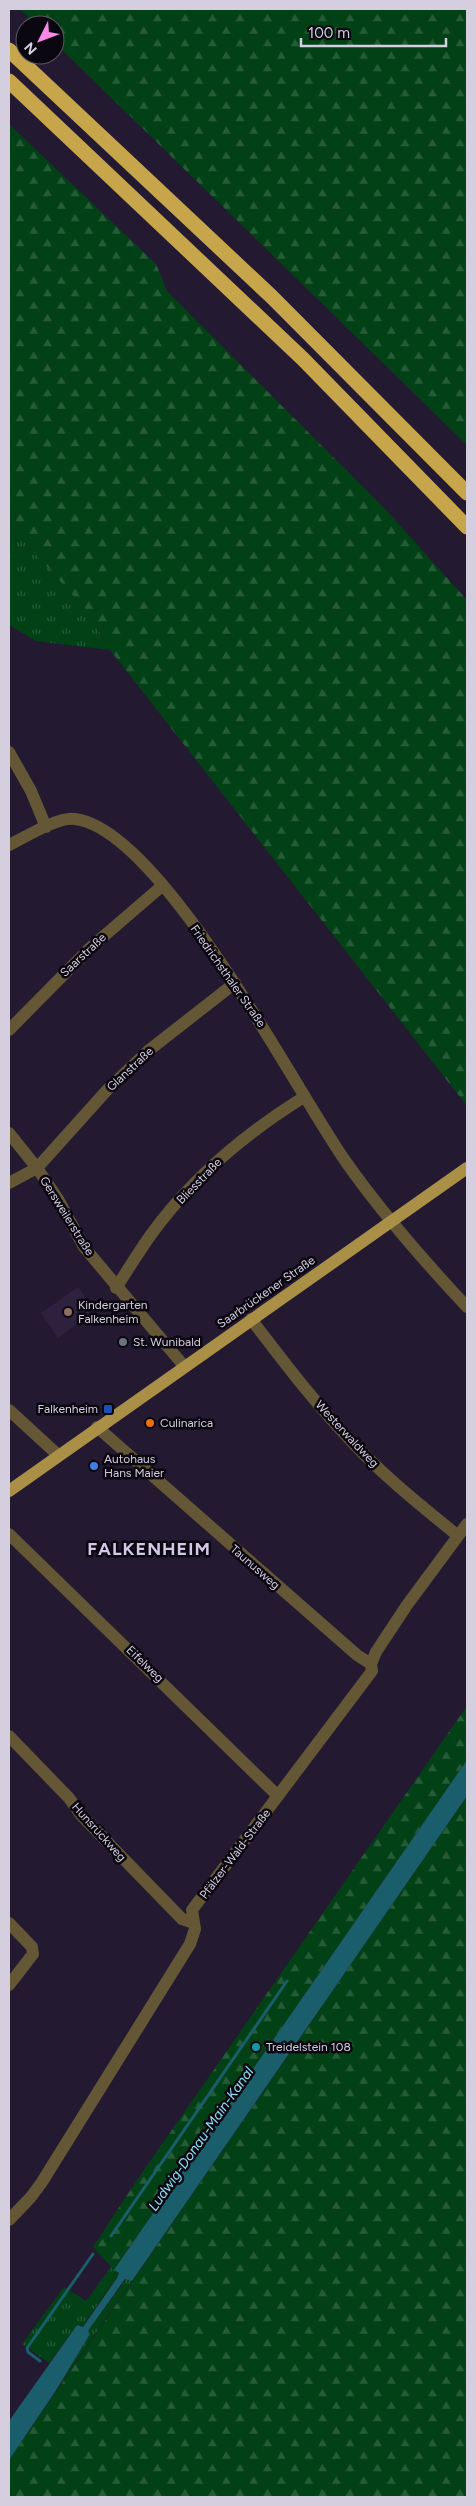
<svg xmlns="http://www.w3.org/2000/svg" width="476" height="2506" font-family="Figtree,sans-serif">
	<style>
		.built { fill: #2d213e }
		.grass { fill: url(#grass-tufts) }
		.forest { fill: url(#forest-firs) }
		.water { fill: #1a5e6c }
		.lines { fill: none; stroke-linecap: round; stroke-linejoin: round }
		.stream { stroke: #1a5e6c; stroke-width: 3 }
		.minor { stroke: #645736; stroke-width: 12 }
		.major { stroke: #aa8f46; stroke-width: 12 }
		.highway { stroke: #c6a54b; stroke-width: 15 }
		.education-dot { fill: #8d6e63; stroke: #0a0710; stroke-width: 2 }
		.worship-dot { fill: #6b7280; stroke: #0a0710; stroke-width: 2 }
		.transit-dot { fill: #1a4fb4; stroke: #0a0710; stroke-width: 2 }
		.food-dot { fill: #e8710a; stroke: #0a0710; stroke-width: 2 }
		.shop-dot { fill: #3f7fe0; stroke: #0a0710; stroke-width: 2 }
		.culture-dot { fill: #0f9aa8; stroke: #0a0710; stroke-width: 2 }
		.labels { text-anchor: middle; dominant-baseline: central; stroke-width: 5; stroke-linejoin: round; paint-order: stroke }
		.street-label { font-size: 12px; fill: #d4cede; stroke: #0a0710 }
		.poi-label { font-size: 12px; fill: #d4cede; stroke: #0a0710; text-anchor: start }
		.water-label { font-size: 14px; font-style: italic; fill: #8de2f6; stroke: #0a0710 }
		.district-label { font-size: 18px; font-weight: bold; letter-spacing: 1px; fill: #d2c7e6; stroke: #0a0710 }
	</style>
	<defs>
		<pattern id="grass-tufts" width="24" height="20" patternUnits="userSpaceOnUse" patternTransform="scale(1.25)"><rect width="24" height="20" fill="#024115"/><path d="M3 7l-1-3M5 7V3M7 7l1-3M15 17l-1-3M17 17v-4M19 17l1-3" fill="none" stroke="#265b37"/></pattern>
		<pattern id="forest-firs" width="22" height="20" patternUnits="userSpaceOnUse" patternTransform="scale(1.25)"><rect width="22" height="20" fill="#024115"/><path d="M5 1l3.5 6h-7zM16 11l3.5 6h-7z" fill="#265b37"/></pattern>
	</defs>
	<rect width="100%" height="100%" fill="#231931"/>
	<!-- built -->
	<path class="built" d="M78 1287 95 1311 58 1338 41 1313Z"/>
	<!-- grass -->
	<path class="grass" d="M9 525 87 611 110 650 36 641 9 625Z
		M111 2267 119 2274 82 2327 77 2325 49 2363 22 2344 64 2287 86 2301Z
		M127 2278 132 2281 55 2392 90 2334 88 2331Z"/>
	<!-- forest -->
	<path class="forest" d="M20 9H467V445L55 43V25H36Z
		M9 124 156 264 167 291 386 510 467 600V1106L110 650 87 611 9 525Z
		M467 1706V1760L114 2270 93 2247 135 2183Z
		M467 1796V2497H9V2460Z"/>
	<!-- water -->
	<path class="water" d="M467 1760V1796L132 2281 125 2279 88 2331 90 2334 55 2392 9 2460V2421L77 2325 83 2327 117 2278 119 2273 114 2270 118 2264Z"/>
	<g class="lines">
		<!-- stream -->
		<path class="stream" d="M111 2236 287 1981
			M40 2361 28 2352 27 2348 93 2254"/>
		<!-- minor -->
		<path class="minor" d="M9 752 31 791 46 827
			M9 845C26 837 56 817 75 819 161 829 296 1091 346 1162 382 1213 424 1261 467 1307
			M9 1030 90 948 162 886
			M9 1133 37 1168 58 1199 84 1247 184 1366
			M9 1183 37 1168 108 1089 148 1051 235 983
			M116 1288C127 1271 138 1253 150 1236 190 1180 246 1133 304 1097
			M251 1319C284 1362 317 1406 355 1445 386 1478 423 1507 458 1536
			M9 1410 58 1455
			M97 1427 357 1655 371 1664
			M9 1534 278 1796
			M9 1736 69 1798 81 1815 182 1919 194 1923
			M9 1923 32 1947 33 1954 9 1985
			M9 2220 31 2197 42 2182 190 1944 195 1929 192 1910 372 1671 371 1664 376 1652 407 1605 467 1524"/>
		<!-- major -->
		<path class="major" d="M9 1491 467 1168"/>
		<!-- highway -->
		<path class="highway" d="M9 50 272 297 467 493
			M9 81 303 359 467 527"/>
	</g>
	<!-- markers -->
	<circle class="education-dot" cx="68" cy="1312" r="5"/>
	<circle class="worship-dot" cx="123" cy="1342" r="5"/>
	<rect class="transit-dot" x="103" y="1404" width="10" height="10" rx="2.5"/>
	<circle class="food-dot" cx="150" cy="1423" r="5"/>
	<circle class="shop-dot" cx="94" cy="1466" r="5"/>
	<circle class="culture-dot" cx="256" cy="2047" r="5"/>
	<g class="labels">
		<!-- street labels -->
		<g class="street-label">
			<text transform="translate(83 955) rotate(-43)">Saarstraße</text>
			<text transform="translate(228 976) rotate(55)">Friedrichsthaler Straße</text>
			<text transform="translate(130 1069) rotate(-43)">Glanstraße</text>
			<text transform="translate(199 1181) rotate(-46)">Bliesstraße</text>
			<text transform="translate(67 1216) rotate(58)">Gersweilerstraße</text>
			<text transform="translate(266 1292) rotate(-35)">Saarbrückener Straße</text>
			<text transform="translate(347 1434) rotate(47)">Westerwaldweg</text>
			<text transform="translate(255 1567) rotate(41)">Taunusweg</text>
			<text transform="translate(145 1664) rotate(44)">Eifelweg</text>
			<text transform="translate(99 1832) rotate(48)">Hunsrückweg</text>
			<text transform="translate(235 1854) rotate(-53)">Pfälzer-Wald-Straße</text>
		</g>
		<!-- poi labels -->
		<g class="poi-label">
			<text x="78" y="1305">Kindergarten<tspan x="78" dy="14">Falkenheim</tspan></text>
			<text x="133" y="1342">St. Wunibald</text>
			<text x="98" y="1409" text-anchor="end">Falkenheim</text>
			<text x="160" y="1423">Culinarica</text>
			<text x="104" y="1459">Autohaus<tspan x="104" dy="14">Hans Maier</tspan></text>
			<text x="266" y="2047">Treidelstein 108</text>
		</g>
		<!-- water labels -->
		<g class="water-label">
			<text transform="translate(201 2139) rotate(-55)">Ludwig-Donau-Main-Kanal</text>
		</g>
		<!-- district labels -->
		<g class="district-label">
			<text x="149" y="1549">FALKENHEIM</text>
		</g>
	</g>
	<!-- border -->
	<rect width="476" height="2506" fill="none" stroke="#d4cede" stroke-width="20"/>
	<!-- north arrow -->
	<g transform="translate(40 40) rotate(228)"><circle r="24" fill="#0a0710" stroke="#5b5762"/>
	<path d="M0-4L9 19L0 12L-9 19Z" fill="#fb87e6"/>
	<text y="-8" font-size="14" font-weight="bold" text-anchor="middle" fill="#d4cede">N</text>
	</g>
	<!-- scale -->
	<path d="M301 38v8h145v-8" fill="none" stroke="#d4cede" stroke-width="2.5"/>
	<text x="308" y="38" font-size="15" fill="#d4cede" stroke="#0a0710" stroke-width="4" paint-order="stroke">100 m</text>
</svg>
